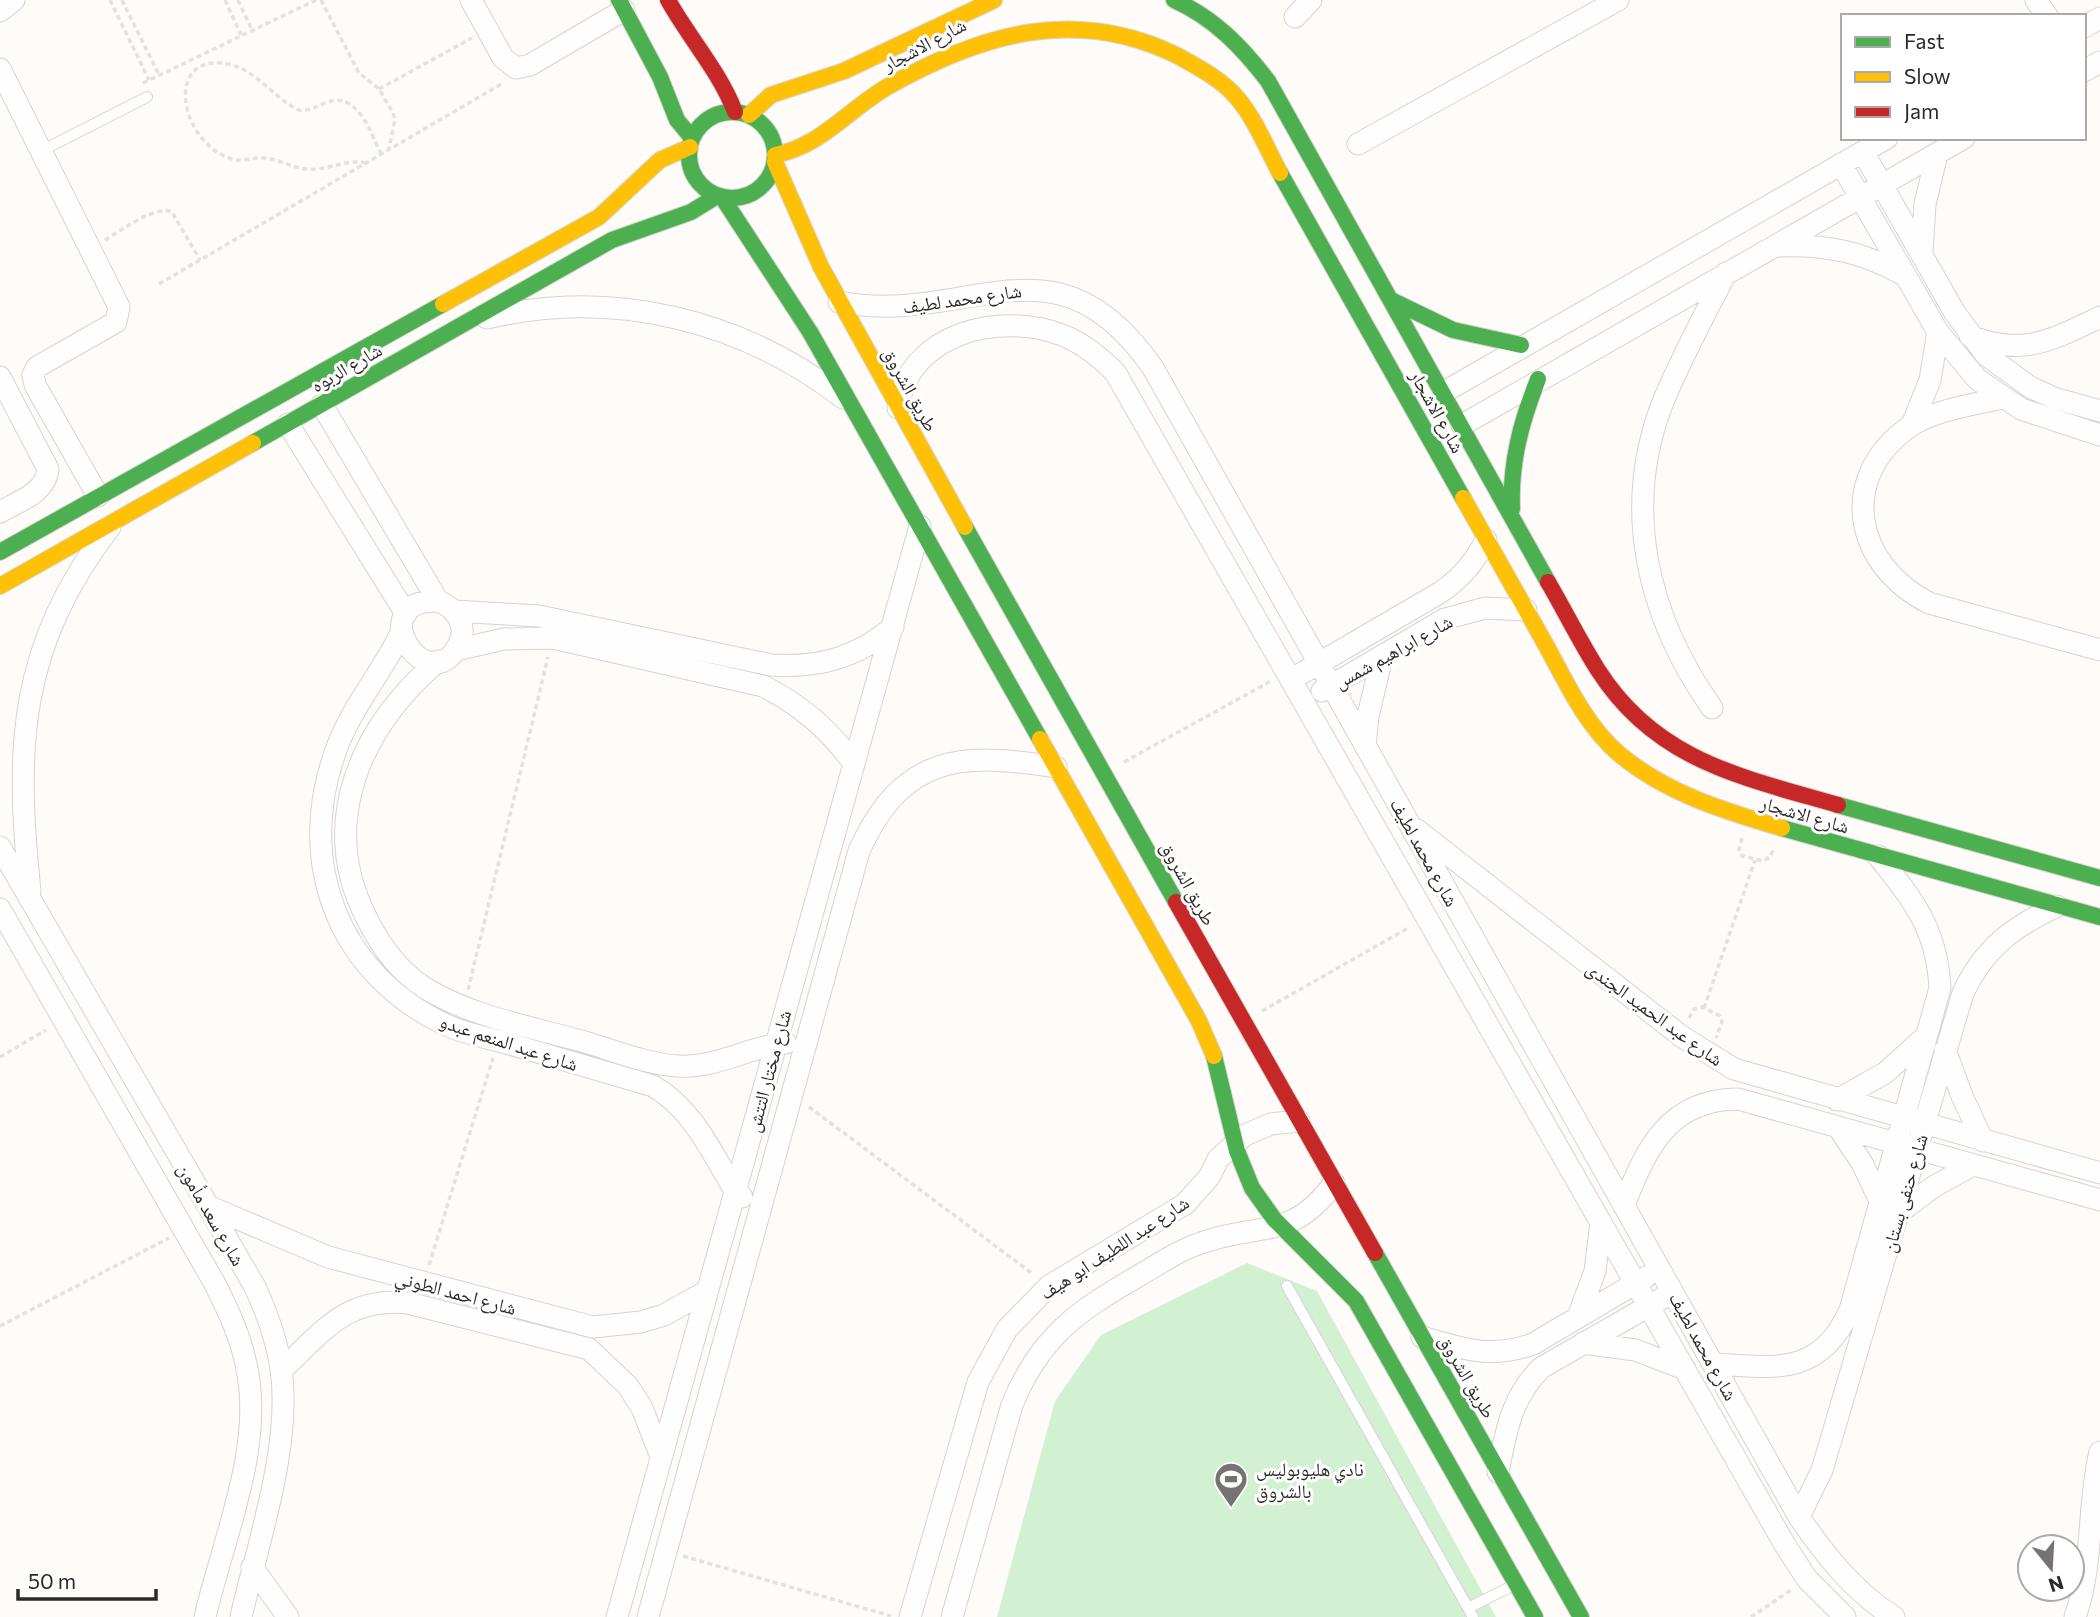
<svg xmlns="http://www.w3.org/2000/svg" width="2100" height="1617" font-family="Commissioner,'Noto Naskh Arabic',sans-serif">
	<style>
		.green { fill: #d1f1d2 }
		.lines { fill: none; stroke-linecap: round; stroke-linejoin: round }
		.lane-casing { stroke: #d6d4d2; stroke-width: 12 }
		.street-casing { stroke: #d6d4d2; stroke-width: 23 }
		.fast-casing { stroke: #d6d4d2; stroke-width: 18 }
		.slow-casing { stroke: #d6d4d2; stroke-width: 18 }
		.jam-casing { stroke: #d6d4d2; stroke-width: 18 }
		.path { stroke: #e2e2e1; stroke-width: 3.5; stroke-dasharray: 5 3.5; stroke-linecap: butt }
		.lane { stroke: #fffefe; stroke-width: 10 }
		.street { stroke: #fffefe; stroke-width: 21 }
		.fast { stroke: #4caf50; stroke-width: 16 }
		.slow { stroke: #ffc107; stroke-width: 16 }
		.jam { stroke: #c62828; stroke-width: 16 }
		.labels { text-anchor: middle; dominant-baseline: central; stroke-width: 6; stroke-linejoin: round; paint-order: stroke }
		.street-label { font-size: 19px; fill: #2c2a29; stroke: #fff }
		.poi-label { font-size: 19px; fill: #2c2a29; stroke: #fff; text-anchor: start }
	</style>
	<rect width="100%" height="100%" fill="#fefbf9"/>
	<!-- green -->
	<path class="green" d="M1247 1263 1317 1291 1496 1617H997L1055 1401 1101 1335Z"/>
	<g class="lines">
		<defs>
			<path id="lane" d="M41 151 147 97
				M1287 1286 1473 1617
				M1468 1608 1514 1585"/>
			<path id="street" d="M471 0 503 58 516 68 530 65 624 10
				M2036 0 2047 16
				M0 11 14 0
				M1295 17 1311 0
				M2084 27 2100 18
				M0 69 119 307 116 322 37 367 33 375 35 385 98 496
				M2084 71 2100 62
				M1358 144 1618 0
				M1863 152 1955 313 1986 355 2030 387 2054 398 2100 411
				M1841 164 1938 332 1977 379 2021 409 2100 435
				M1778 246C1826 244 1863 252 1904 275
				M1922 252 1925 204 1937 154
				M839 302C969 327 1055 226 1153 368L1799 1517C1825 1555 1854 1592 1894 1617
				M487 318C613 288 742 320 843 398
				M1970 336C2023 357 2052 340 2100 317
				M0 377 48 469C46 493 19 501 0 512
				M1444 392 1887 138
				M2001 398C1973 405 1934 410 1909 427 1837 478 1854 565 1929 603L2100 650
				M322 405 438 601C456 608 468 625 459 644 429 705 359 600 438 601
				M898 408C908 333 1000 311 1062 335 1083 343 1099 357 1115 372L1785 1545 1807 1579 1845 1617
				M288 424 406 614
				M1462 425 1964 138
				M1912 425 1930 380 1938 332
				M454 611 539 616 771 665C819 668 856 658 893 627
				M401 633C382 673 349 710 335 753 296 863 338 973 444 1024 464 1034 489 1038 510 1044 558 1058 605 1072 653 1086 693 1109 712 1153 735 1191L742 1197
				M456 650 504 639 553 638 763 686C801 705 830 730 854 764
				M438 661C361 727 317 822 367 919 380 945 400 972 425 988 472 1017 532 1027 585 1042 615 1051 647 1064 678 1066 715 1069 750 1046 786 1043
				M1292 679 1441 592C1462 577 1474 563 1486 540
				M1322 691 1445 619 1485 608 1526 610
				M1712 708C1647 616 1620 506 1665 397 1683 355 1705 314 1726 273
				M1365 746 1368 716 1382 657
				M1417 830 1681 1036 1734 1069 2100 1173
				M0 847 255 1287C267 1313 277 1340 281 1369 292 1444 258 1543 241 1617
				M30 891C15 748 18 647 110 527
				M0 909 215 1284C228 1310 240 1335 246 1364 265 1445 223 1539 205 1617
				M1945 1050 1962 1096 1983 1141
				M1837 1100 1885 1073 1924 1038
				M1838 1127 1862 1163 1880 1201
				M208 1206 328 1257 593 1327 641 1322 664 1315 707 1291
				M1624 1206C1645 1148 1670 1099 1738 1099L2100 1200
				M1897 1214 1933 1187 1973 1165
				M1578 1317 1595 1271 1601 1222
				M1422 1337C1462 1349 1492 1359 1533 1344L1646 1277
				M1583 1343 1635 1350 1685 1369
				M1714 1364C1776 1368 1820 1376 1850 1310L1940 988C1937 929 1914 901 1878 856
				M282 1370C322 1332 347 1296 408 1303L589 1349 628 1386 642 1408 661 1457
				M1498 1472C1506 1431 1511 1398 1541 1368L1661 1299
				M1799 1517 1822 1470 1963 993C1984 948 2013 927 2057 906
				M252 1567 288 1617
				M617 1617 920 526
				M648 1617 859 851C903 754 961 752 1056 767
				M910 1617 978 1382 1007 1329 1049 1286 1185 1204 1210 1176 1218 1159 1245 1135 1271 1124 1299 1121
				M952 1617 1012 1405C1040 1336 1078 1311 1140 1275 1162 1262 1183 1248 1207 1241 1263 1223 1294 1239 1334 1183
				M2075 1617C2094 1564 2087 1507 2100 1452"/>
			<path id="fast" d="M619 0 660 77 677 120 692 138
				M1174 0C1214 18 1242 47 1268 81L1548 582
				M689 155a43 43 0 1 1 86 0a43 43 0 1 1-86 0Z
				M1280 173 1463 498
				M722 197 810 332 1040 739
				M1393 301 1453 330 1521 345
				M253 443 612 240 691 212 717 196
				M1512 509C1510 463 1521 422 1538 379
				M965 527 1176 902
				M0 552 443 304
				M1838 805 2100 878
				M1782 828 2100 917
				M1214 1056 1237 1151 1252 1188 1274 1219 1356 1301 1535 1617
				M1375 1253 1581 1617"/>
			<path id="slow" d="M749 115 771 95 844 71 994 0
				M775 155C821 146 848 110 887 87 980 34 1076 5 1178 56 1198 67 1224 81 1238 99 1255 119 1267 149 1280 173
				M775 162 821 267 965 527
				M443 304 599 217 660 160 690 147
				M1463 498C1491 548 1519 598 1547 647 1567 684 1586 725 1618 753 1665 793 1724 811 1782 828
				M0 586 253 443
				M1040 739 1199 1021 1214 1056"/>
			<path id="jam" d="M668 0C689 38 720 72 735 112
				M1548 582C1565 611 1580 642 1598 670 1656 761 1742 777 1838 805
				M1176 902 1375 1253"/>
		</defs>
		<!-- lane casing -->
		<use href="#lane" class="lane-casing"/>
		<!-- street casing -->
		<use href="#street" class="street-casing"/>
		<!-- fast casing -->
		<use href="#fast" class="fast-casing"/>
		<!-- slow casing -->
		<use href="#slow" class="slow-casing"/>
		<!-- jam casing -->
		<use href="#jam" class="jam-casing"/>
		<!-- path -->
		<path class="path" d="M110 0 149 80
			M122 0 159 75
			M225 0 241 35
			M238 0 252 30
			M321 0 359 73 379 89 393 113 395 120 389 148
			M143 83 316 0
			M379 89 472 38
			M366 163C346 159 334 168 315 169 296 171 281 159 263 158 254 157 244 161 236 160 179 147 162 51 228 64 255 69 275 99 299 110 311 111 315 107 325 103 357 89 371 133 381 154
			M105 240C120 231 157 204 172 212L200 260
			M159 284 503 83
			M1124 762 1271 681
			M1742 838 1739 850 1742 856 1763 861 1770 857 1774 848
			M468 990 548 657
			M1704 1008 1755 860
			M1262 1011 1410 927
			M1689 1018 1694 1009 1702 1007 1720 1016 1722 1022 1716 1038
			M0 1057 46 1030
			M809 1107 1033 1274
			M429 1265 493 1058
			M0 1326 169 1238
			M683 1556 891 1616
			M1751 1617 1791 1590"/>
		<!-- lane -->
		<use href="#lane" class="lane"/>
		<!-- street -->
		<use href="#street" class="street"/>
		<!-- fast -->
		<use href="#fast" class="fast"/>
		<!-- slow -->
		<use href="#slow" class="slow"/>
		<!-- jam -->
		<use href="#jam" class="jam"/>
	</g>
	<!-- icons -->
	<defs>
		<symbol id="stadium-pin" viewBox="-11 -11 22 30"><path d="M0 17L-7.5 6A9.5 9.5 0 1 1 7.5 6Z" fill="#767372" stroke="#fff"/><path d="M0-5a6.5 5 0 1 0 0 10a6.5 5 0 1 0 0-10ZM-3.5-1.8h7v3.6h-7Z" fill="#fff"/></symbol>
	</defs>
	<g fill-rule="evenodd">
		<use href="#stadium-pin" x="1212" y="1460" width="38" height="52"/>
	</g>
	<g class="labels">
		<!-- street labels -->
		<g class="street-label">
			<text transform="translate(924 44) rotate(-28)">شارع الاشجار</text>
			<text transform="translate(962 298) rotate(-8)">شارع محمد لطيف</text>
			<text transform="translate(346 367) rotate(-30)">شارع الربوه</text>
			<text transform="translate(911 389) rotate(61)">طريق الشروق</text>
			<text transform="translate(1438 411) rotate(61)">شارع الاشجار</text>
			<text transform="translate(1393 651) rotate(-29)">شارع ابراهيم شمس</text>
			<text transform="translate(1805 814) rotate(16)">شارع الاشجار</text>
			<text transform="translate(1425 852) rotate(61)">شارع محمد لطيف</text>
			<text transform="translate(1189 883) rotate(61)">طريق الشروق</text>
			<text transform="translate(1655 1013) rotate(36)">شارع عبد الحميد الجندى</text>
			<text transform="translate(509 1042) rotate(18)">شارع عبد المنعم عبدو</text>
			<text transform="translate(768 1071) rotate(-75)">شارع مختار التتش</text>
			<text transform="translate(1904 1193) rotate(-74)">شارع حنفى بستان</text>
			<text transform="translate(212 1214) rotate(60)">شارع سعد مأمون</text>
			<text transform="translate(1114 1247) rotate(-33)">شارع عبد اللطيف ابو هيف</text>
			<text transform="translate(456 1292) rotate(15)">شارع احمد الطوني</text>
			<text transform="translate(1704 1346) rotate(61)">شارع محمد لطيف</text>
			<text transform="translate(1468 1376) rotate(60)">طريق الشروق</text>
		</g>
		<!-- poi labels -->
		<g class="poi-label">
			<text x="1256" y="1468">نادي هليوبوليس<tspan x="1256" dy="22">بالشروق</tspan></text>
		</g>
	</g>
	<!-- legend -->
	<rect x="1841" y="14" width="245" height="126" fill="#ffffff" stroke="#abaaa9" stroke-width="2"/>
	<rect x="1855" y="37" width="35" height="10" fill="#4caf50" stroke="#abaaa9" stroke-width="2"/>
	<text x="1904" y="49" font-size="21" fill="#2c2a29">Fast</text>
	<rect x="1855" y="72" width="35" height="10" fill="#ffc107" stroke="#abaaa9" stroke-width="2"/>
	<text x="1904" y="84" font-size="21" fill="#2c2a29">Slow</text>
	<rect x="1855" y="107" width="35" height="10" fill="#c62828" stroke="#abaaa9" stroke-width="2"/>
	<text x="1904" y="119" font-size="21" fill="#2c2a29">Jam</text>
	<!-- north arrow -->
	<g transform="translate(2051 1568) rotate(162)"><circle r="33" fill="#ffffff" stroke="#abaaa9" stroke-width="2"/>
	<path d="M0-5L12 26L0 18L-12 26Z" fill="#767372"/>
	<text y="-10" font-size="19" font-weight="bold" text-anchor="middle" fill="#2c2a29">N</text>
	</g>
	<!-- scale -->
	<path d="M18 1589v10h138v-10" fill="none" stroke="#2c2a29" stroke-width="3.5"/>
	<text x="28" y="1589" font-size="21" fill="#2c2a29" stroke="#ffffff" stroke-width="5" paint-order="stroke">50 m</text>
</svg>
